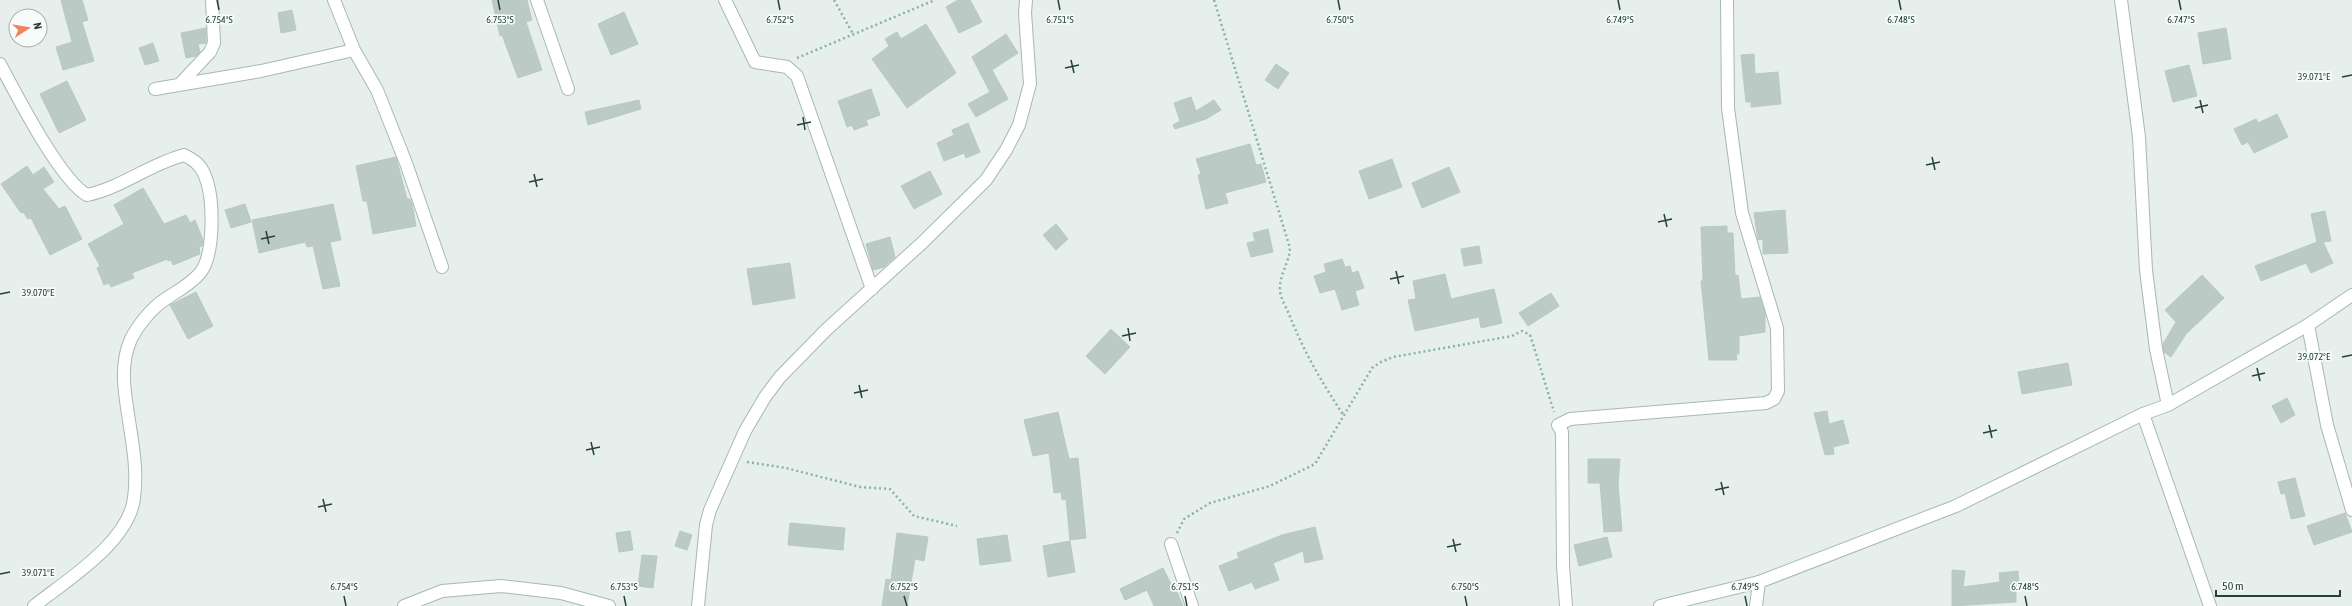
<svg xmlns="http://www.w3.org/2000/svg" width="2352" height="606" font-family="'Asap Condensed',sans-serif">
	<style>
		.building { fill: #bbcac4; stroke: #b8c9c2 }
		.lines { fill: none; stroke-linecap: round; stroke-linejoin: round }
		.street-casing { stroke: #a8b8b2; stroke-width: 14 }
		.secondary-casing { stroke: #a4bbb3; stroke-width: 14 }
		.path { stroke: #86b3a5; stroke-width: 2.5; stroke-dasharray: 2 3; stroke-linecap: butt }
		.street { stroke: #fff; stroke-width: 12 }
		.secondary { stroke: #fff; stroke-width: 12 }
		.ticks { fill: none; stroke: #24423a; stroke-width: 1.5 }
		.ticks-label { font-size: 10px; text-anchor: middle; fill: #24423a; stroke: #f7fbf9; stroke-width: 3.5; stroke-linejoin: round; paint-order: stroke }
	</style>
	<rect width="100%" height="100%" fill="#e6efeb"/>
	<!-- building -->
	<path class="building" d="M61 0H82L88 20 82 22 94 61 63 70 56 47 72 42Z
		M492 0H527L532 20 526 22 542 70 518 78 502 35 500 36Z
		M958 0H970L982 22 959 33 946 7Z
		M292 10 296 30 281 33 278 13Z
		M624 12 638 44 611 55 598 24Z
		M926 24 956 73 907 108 872 59 889 46 885 39 897 32 901 39Z
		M206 28V43L198 44 200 52 196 56 186 58 181 33Z
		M2226 28 2231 59 2203 64 2198 33Z
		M1006 34 1018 53 992 70 1008 99 976 117 968 104 990 92 972 57Z
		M153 43 159 61 145 65 139 48Z
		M1754 54 1755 74 1778 72 1781 104 1751 107V102H1746L1741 55Z
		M1276 64 1289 73 1278 89 1265 80Z
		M2189 65 2197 96 2173 102 2165 71Z
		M67 81 86 120 59 133 40 94Z
		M871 89 880 115 866 120 868 125 854 130 852 125 847 127 838 101Z
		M1191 97 1196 111 1214 100 1221 110 1206 119 1175 129 1173 125 1180 121 1174 103Z
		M639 100 641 109 588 125 585 112Z
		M2277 114 2288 137 2254 153 2248 142 2242 145 2234 129 2256 119 2258 123Z
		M968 123 980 152 966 158 964 153 944 161 937 143 954 135 952 130Z
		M1250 144 1256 165 1261 164 1266 182 1225 193 1228 203 1206 209 1198 175 1201 174 1196 159Z
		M396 157 407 199H410L412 203 416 226 373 234 367 201H363L356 166Z
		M1392 159 1402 187 1369 199 1359 171Z
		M27 166 33 175 44 167 54 182 43 189 59 209 65 206 82 239 50 255 31 218 28 219 23 212 21 213 1 184Z
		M1449 167 1460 192 1422 208 1412 183Z
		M930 171 942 194 914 209 901 186Z
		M143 188 164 224 186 215 190 223 195 220 203 240 202 246 199 247 200 254 173 265 171 260 168 261 167 259 132 273 134 278 111 287 109 283 104 285 97 268 100 266 88 244 124 224 114 205Z
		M245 204 251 222 231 228 225 210Z
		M333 204 341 240 330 242 340 286 323 289 313 246 307 247 305 242 259 253 252 220Z
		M1785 210 1788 253 1763 254V239L1758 240 1754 213Z
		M2325 211 2331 241 2323 242 2333 263 2311 273 2306 263 2261 281 2255 266 2317 242 2311 214Z
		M1056 224 1068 239 1056 250 1043 235Z
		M1727 226V233H1733L1735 276 1738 275 1741 299 1760 297 1765 313V332L1739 336V354H1736L1737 360H1709L1701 281H1703L1701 227Z
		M1268 229 1273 252 1251 257 1247 243 1255 241 1253 233Z
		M890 237 895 257 884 267 873 270 866 244Z
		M1479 246 1482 263 1464 266 1461 249Z
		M1342 259 1345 267 1350 266 1352 273 1358 271 1364 288 1355 291 1359 305 1342 310 1335 289 1320 293 1314 276 1326 272 1324 264Z
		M790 263 795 298 753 305 747 269Z
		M1445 274 1451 299 1494 289 1502 323 1481 328 1479 317 1415 331 1408 300 1416 299 1413 281Z
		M2202 275 2224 298 2186 334 2171 357 2164 352 2163 344 2176 322 2165 310Z
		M196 292 213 326 188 339 170 305Z
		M1551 293 1559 306 1528 326 1519 313Z
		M1111 329 1130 347 1105 374 1086 356Z
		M2068 363 2072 385 2022 394 2018 372Z
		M2287 398 2295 415 2281 423 2272 406Z
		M1827 411 1829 424 1843 420 1849 443 1833 447 1834 454 1825 455 1814 413Z
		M1058 412 1069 459 1078 458 1086 538 1070 540 1066 499 1062 500 1061 492 1054 493 1049 453 1033 456 1024 420Z
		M1588 459H1620L1618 483 1622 531 1604 532 1600 483H1588Z
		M2295 478 2305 516 2291 519 2285 493 2281 494 2278 482Z
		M2345 513 2352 532 2314 545 2307 526Z
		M790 523 845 528 843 550 788 545Z
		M1315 527 1323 559 1305 563 1303 551 1273 563 1279 580 1255 589 1252 582 1229 591 1219 566 1239 558 1237 553 1282 535Z
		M630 531 633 550 619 552 616 533Z
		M680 531 692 535 687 550 675 546Z
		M897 533 928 537 924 561 915 559 907 606H882L886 579 891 580Z
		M1007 535 1011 561 980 565 977 539Z
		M1607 537 1612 557 1579 566 1574 545Z
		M1070 541 1075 572 1048 577 1043 546Z
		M642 555 657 556 653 588 638 586Z
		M1163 568 1172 586 1174 585 1183 606H1154L1147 590 1125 600 1120 589Z
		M1952 570 1965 571 1963 587 2000 582 1999 573 2018 571 2019 585H2016V602L1952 606Z"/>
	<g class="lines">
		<defs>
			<path id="street" d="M334 0 354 50 377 90 406 163 442 267
				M537 0 568 89
				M725 0 755 62 787 67 797 76 872 289
				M2121 0 2139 137 2146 270 2156 349 2168 405
				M0 64C16 94 60 180 87 195 121 188 150 164 184 155 194 160 201 165 205 176 214 197 215 255 200 273 190 285 177 291 164 300 151 309 138 325 131 339 120 363 124 389 128 414 132 441 138 470 134 498 129 542 67 580 34 606
				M180 84 210 52 214 43 212 0
				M155 89 261 71 354 50
				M2308 325 2327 425 2352 510
				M2143 414 2210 606
				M1171 544 1192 606
				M404 606 442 591 501 586 561 593 609 606
				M698 606 706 525 710 510 745 431 765 397 780 377 827 329 922 243 986 180 1006 150 1019 125 1030 84 1025 13 1026 0
				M1566 606 1563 566 1562 432 1558 425 1570 419 1766 403 1774 399 1778 391 1777 328 1742 213 1728 108 1727 0
				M1756 606 1759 582"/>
			<path id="secondary" d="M1660 606 1759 582 1956 506 2143 414 2168 405 2308 325 2352 295"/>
		</defs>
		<!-- street casing -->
		<use href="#street" class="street-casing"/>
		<!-- secondary casing -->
		<use href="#secondary" class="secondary-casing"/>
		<!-- path -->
		<path class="path" d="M834 0 853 34
			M1214 0 1290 248C1289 264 1279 274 1280 291 1281 299 1286 307 1289 314 1303 350 1322 383 1344 416
			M797 58 935 0
			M747 462 786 468 860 487 890 489 914 516 957 526
			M1177 533 1184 519 1210 503 1270 486 1315 464 1372 368 1381 362 1393 357 1512 336 1522 331 1530 335 1533 344 1554 412"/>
		<!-- street -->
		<use href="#street" class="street"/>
		<!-- secondary -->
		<use href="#secondary" class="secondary"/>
	</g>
	<!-- ticks -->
	<path class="ticks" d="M217 0 219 10M498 0 500 10M778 0 780 10M1058 0 1060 10M1338 0 1340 10M1618 0 1620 10M1899 0 1901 10M2179 0 2181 10M1071 60 1074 73M1065 68 1079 65M2342 77 2352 75M2200 100 2203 113M2195 108 2208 105M803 117 805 130M797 125 811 122M1932 157 1935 170M1926 165 1940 162M534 174 537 187M529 182 543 179M1664 214 1667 227M1658 222 1672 219M266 231 269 244M261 239 275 236M1396 271 1399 284M1390 279 1404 276M0 294 10 292M1128 328 1130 341M1122 336 1136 333M2342 357 2352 355M2257 368 2260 381M2252 376 2265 373M859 385 862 398M854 393 868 390M1989 425 1992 438M1983 433 1997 430M591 442 594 455M586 450 600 447M1721 482 1724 495M1715 490 1729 487M323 499 326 512M318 507 332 504M1453 539 1456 552M1447 547 1461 544M0 574 10 572M344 596 346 606M624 596 626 606M904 596 907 606M1185 596 1187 606M1465 596 1467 606M1745 596 1747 606M2025 596 2027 606"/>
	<g class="ticks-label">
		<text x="219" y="23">6.754°S</text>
		<text x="500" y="23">6.753°S</text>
		<text x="780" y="23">6.752°S</text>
		<text x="1060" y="23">6.751°S</text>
		<text x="1340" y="23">6.750°S</text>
		<text x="1620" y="23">6.749°S</text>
		<text x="1901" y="23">6.748°S</text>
		<text x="2181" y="23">6.747°S</text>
		<text x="2314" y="80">39.071°E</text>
		<text x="38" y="296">39.070°E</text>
		<text x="2314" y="360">39.072°E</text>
		<text x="38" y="576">39.071°E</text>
		<text x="344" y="590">6.754°S</text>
		<text x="624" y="590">6.753°S</text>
		<text x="904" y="590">6.752°S</text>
		<text x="1185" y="590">6.751°S</text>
		<text x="1465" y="590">6.750°S</text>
		<text x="1745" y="590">6.749°S</text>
		<text x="2025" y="590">6.748°S</text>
	</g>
	<!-- north arrow -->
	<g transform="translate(28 28) rotate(78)"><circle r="19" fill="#f7fbf9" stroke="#a3b1ad"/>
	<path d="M0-3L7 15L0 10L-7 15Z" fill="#f4845f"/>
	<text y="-6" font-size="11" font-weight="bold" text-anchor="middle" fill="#24423a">N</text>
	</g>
	<!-- scale -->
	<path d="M2216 590v6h124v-6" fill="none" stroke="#24423a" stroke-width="2"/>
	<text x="2222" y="590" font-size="12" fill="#24423a" stroke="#f7fbf9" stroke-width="3" paint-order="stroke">50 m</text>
</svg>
